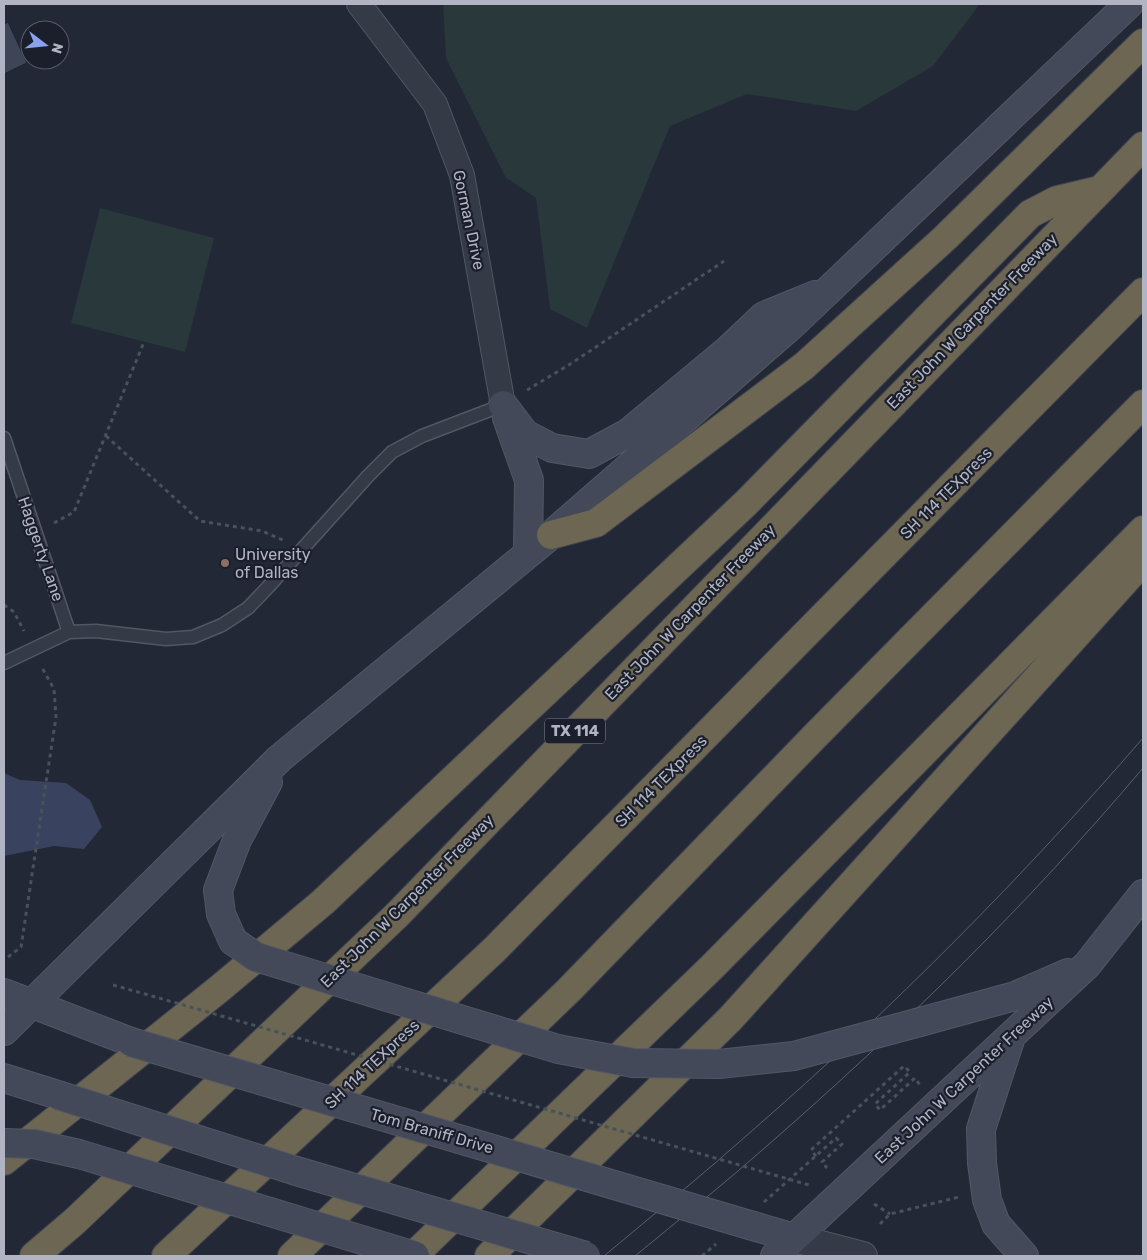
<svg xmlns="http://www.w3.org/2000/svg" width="1147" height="1260" font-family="Rubik,sans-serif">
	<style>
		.green { fill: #28383b }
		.water { fill: #39435f }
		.building { fill: #3e4556; stroke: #1d212d }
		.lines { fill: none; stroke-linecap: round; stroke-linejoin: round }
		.service-casing { stroke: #535764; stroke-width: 15 }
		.minor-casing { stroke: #535764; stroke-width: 26 }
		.tertiary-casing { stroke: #535764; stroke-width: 30 }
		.secondary-casing { stroke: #535764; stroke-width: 30 }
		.motorway-casing { stroke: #404451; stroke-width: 30 }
		.path { stroke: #465359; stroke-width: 3; stroke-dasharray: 4 4; stroke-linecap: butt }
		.service { stroke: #353a47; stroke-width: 12 }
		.minor { stroke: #353a47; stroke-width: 24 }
		.tertiary { stroke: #353a47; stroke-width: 28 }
		.secondary { stroke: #444959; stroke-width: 28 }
		.motorway { stroke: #6c6653; stroke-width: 28 }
		.tram { stroke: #5a5f70; stroke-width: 1 }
		.secondary-bridge-casing { stroke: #535764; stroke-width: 30; stroke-linecap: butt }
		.path-bridge { stroke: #465359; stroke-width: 3; stroke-dasharray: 4 4; stroke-linecap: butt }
		.secondary-bridge { stroke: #444959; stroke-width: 28 }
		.education-dot { fill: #8d6e63; stroke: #1b1f2b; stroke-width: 2 }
		.labels { text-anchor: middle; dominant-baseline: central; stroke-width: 4.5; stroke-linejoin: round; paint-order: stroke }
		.shield { fill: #1b1f2b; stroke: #838795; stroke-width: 1 }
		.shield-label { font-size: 15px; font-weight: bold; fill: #b0b4c3 }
		.street-label { font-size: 16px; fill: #b0b4c3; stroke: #1b1f2b }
		.poi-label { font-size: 16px; fill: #b0b4c3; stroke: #1b1f2b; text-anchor: start }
	</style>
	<rect width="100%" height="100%" fill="#222836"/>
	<!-- green -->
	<path class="green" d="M443 4H980L933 66 856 111 747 94 670 126 587 328 550 309 536 198 506 178 446 58Z
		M100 208 214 238 185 352 71 323Z"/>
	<!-- water -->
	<path class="water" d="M4 773 20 780 66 783 90 800 102 827 84 849 54 846 4 856Z"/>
	<!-- building -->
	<path class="building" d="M8 22 27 63 4 74V24Z"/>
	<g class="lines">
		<defs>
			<path id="service" d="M4 438 69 632
				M4 663 69 632 96 631 166 639 193 637 222 625 248 608 270 585 368 476 392 452 422 436 503 405"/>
			<path id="minor" d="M359 4 435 104 462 175 503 405"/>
			<path id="tertiary" d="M794 1238 863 1256"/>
			<path id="secondary" d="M503 405 525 434 552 448 589 454 628 433 728 350 764 316 815 295
				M507 418 529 480 528 553
				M233 941 221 914 218 890 237 840 268 782
				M4 993 131 1042
				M920 1022 1015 996 1068 973
				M4 1031 280 758 551 535 793 324 1129 4
				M1010 1040 981 1129 982 1163 987 1200 996 1224 1024 1256
				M4 1078 58 1095
				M753 1226 794 1238
				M775 1256 1087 965 1143 894"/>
			<path id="motorway" d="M551 535 596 523 804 366 946 237 1143 43
				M4 1161 219 989 323 902 746 503 1030 214 1057 200 1099 190
				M34 1256 75 1221 397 915 1143 146
				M166 1256 494 950 1143 292
				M292 1256 569 990 816 735 1143 404
				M413 1256 712 967 1143 530
				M489 1256 731 1018 1143 561"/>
		</defs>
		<!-- service casing -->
		<use href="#service" class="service-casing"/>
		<!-- minor casing -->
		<use href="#minor" class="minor-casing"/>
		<!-- tertiary casing -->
		<use href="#tertiary" class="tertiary-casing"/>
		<!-- secondary casing -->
		<use href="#secondary" class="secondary-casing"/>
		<!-- motorway casing -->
		<use href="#motorway" class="motorway-casing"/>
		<!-- path -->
		<path class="path" d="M527 390 572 363 724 261
			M106 436 200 521 262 531 285 541
			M54 523 74 512 144 342
			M4 605 14 612 24 631
			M8 957 21 947 56 717 54 689 41 666
			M113 985 159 998
			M816 1156 811 1150 904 1066 910 1072 875 1104 880 1110 915 1078 920 1085
			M764 1202 836 1138 842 1144 822 1162 827 1168
			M874 1204 890 1214
			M880 1224 890 1214 959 1197
			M702 1256 716 1244"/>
		<!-- service -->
		<use href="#service" class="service"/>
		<!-- minor -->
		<use href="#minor" class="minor"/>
		<!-- tertiary -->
		<use href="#tertiary" class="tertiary"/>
		<!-- secondary -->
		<use href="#secondary" class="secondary"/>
		<!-- motorway -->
		<use href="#motorway" class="motorway"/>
		<!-- tram -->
		<path class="tram" d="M604 1256C654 1214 705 1173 754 1129 893 1008 1023 877 1143 738
			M635 1256C680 1219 725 1183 768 1145 901 1029 1029 903 1143 768"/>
		<defs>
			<path id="secondary-bridge" d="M233 941 256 957 558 1049 633 1063 719 1064 794 1056 920 1022
				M131 1042 753 1226
				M58 1095 293 1170 586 1256
				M4 1143 34 1144 79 1154 415 1256"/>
		</defs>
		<!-- secondary-bridge casing -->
		<use href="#secondary-bridge" class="secondary-bridge-casing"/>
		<!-- path-bridge -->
		<path class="path-bridge" d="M159 998 809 1185"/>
		<!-- secondary-bridge -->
		<use href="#secondary-bridge" class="secondary-bridge"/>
	</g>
	<!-- markers -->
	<circle class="education-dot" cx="225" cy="563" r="5"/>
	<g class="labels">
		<!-- shield labels -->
		<rect class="shield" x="545" y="718.5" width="60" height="25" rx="4"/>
		<g class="shield-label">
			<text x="575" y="731">TX 114</text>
		</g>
		<!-- street labels -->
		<g class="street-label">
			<text transform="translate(469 220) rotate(78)">Gorman Drive</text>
			<text transform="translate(972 321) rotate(-46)">East John W Carpenter Freeway</text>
			<text transform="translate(946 493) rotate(-45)">SH 114 TEXpress</text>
			<text transform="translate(41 549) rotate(71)">Haggerty Lane</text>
			<text transform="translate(690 612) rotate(-46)">East John W Carpenter Freeway</text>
			<text transform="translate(661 781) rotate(-45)">SH 114 TEXpress</text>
			<text transform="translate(407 901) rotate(-45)">East John W Carpenter Freeway</text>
			<text transform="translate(372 1064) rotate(-43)">SH 114 TEXpress</text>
			<text transform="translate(964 1080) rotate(-43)">East John W Carpenter Freeway</text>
			<text transform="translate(432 1131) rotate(16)">Tom Braniff Drive</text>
		</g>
		<!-- poi labels -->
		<g class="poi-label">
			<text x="235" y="554">University<tspan x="235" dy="18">of Dallas</tspan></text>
		</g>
	</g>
	<!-- border -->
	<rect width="1147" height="1260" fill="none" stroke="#b0b4c3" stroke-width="10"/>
	<!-- north arrow -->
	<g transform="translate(45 45) rotate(106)"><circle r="24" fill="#1b1f2b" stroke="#575b68"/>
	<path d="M0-4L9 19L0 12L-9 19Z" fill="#8aa1ef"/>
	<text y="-8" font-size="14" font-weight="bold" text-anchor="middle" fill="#b0b4c3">N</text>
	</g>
</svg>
